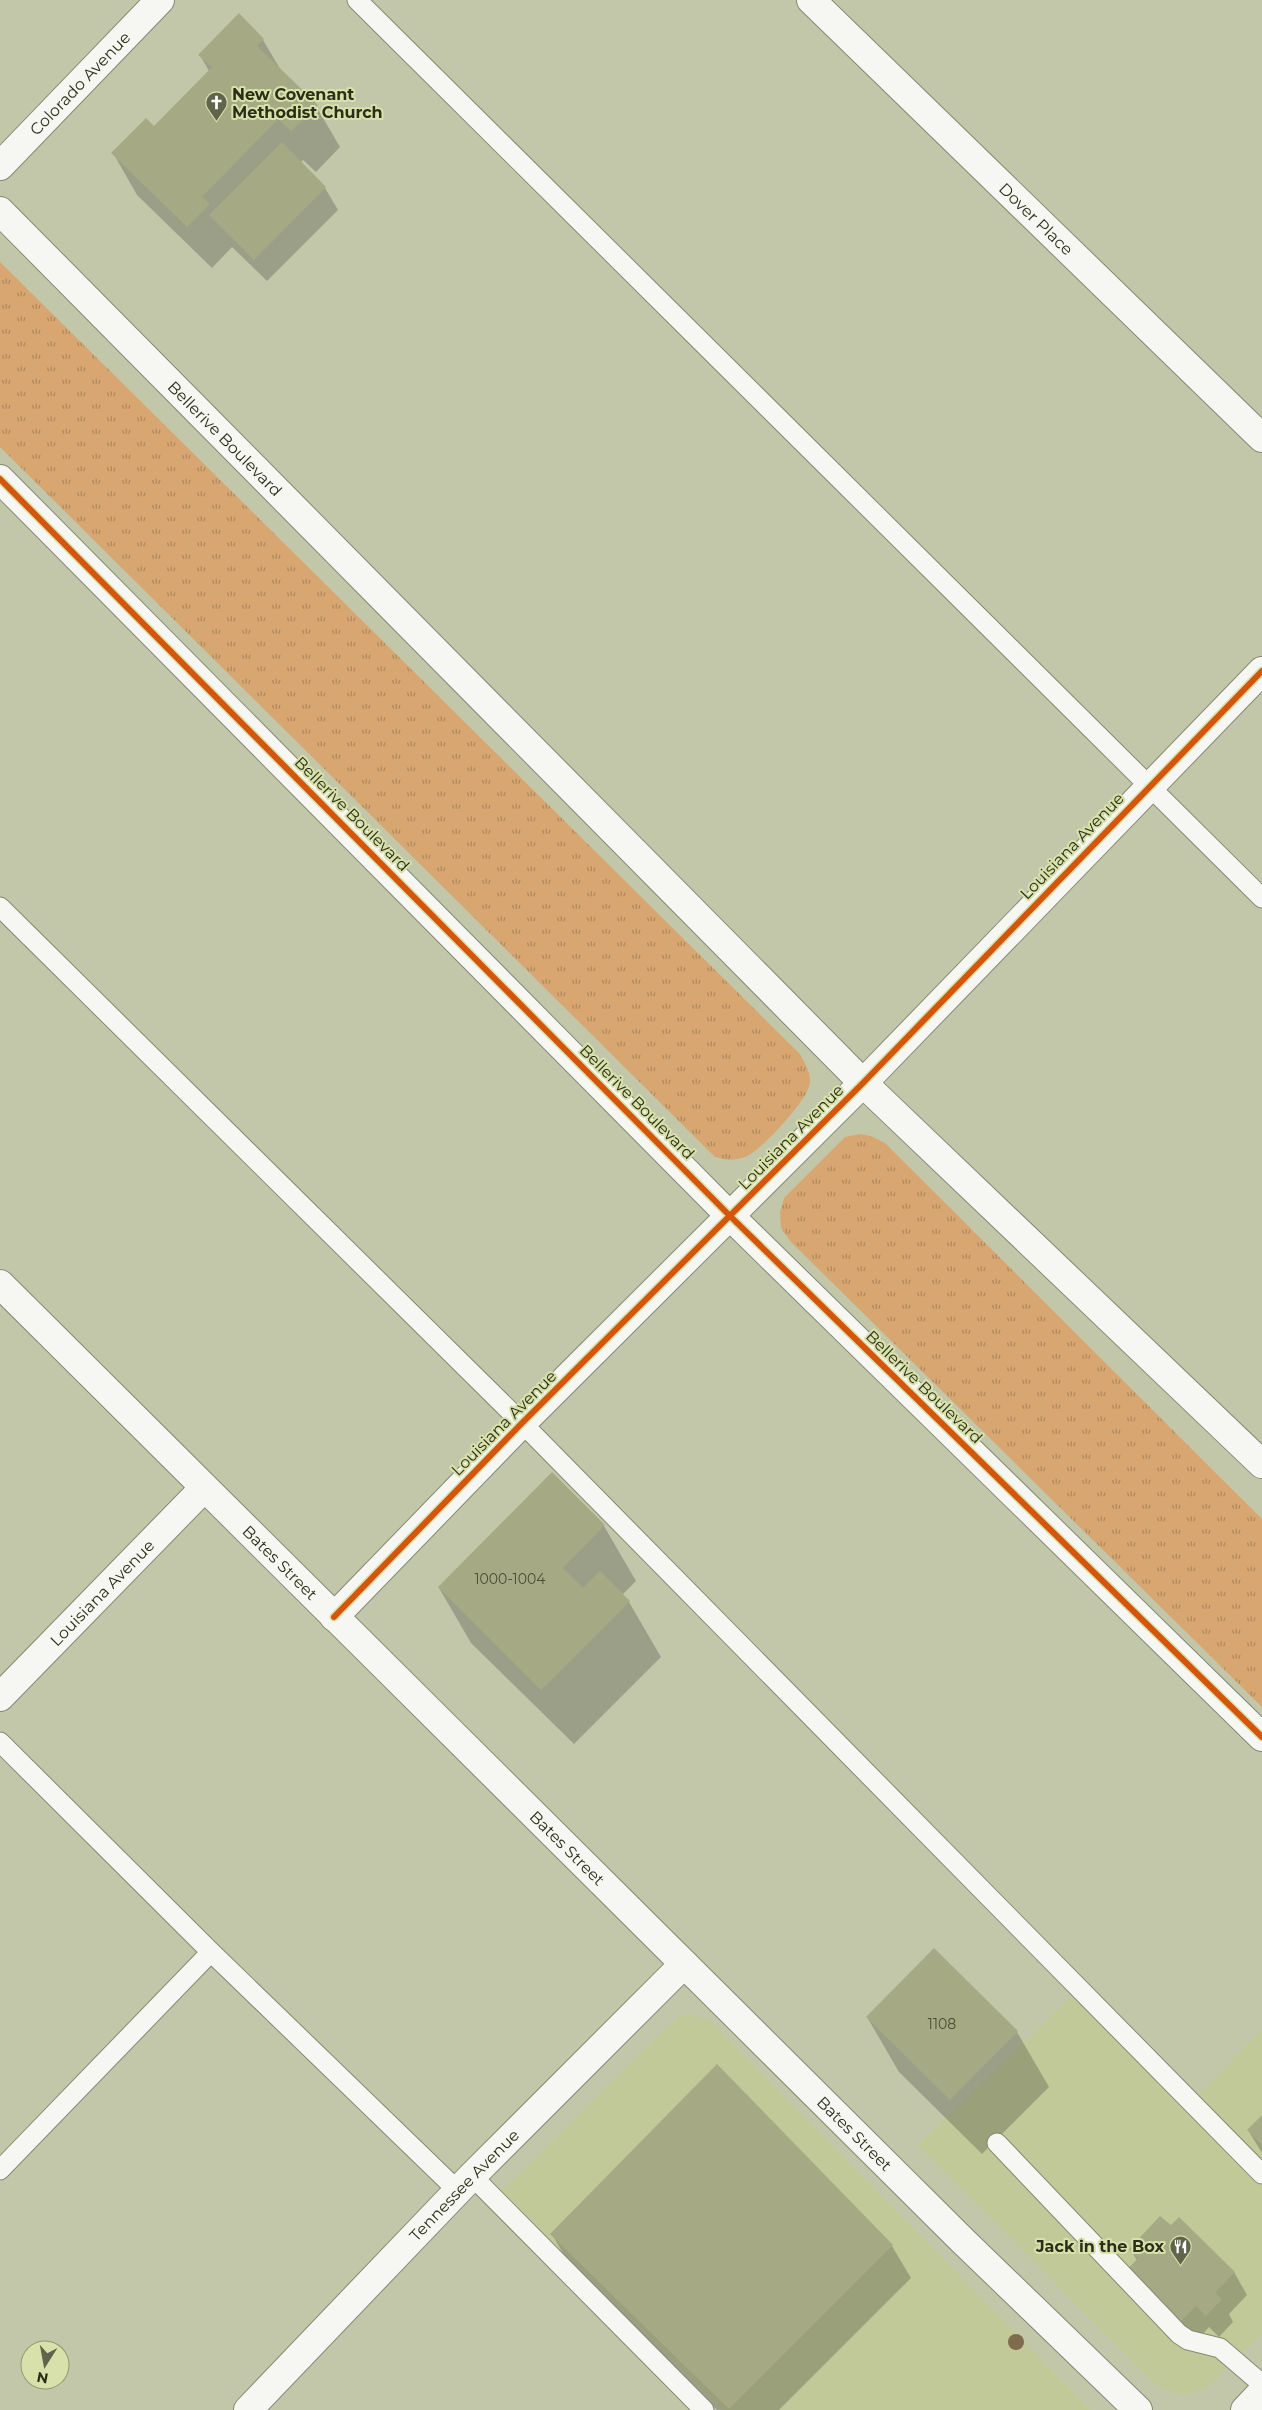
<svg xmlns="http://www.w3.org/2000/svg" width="1262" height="2410" font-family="Montserrat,sans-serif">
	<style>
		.built { fill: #c1c999 }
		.grass { fill: url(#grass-tufts) }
		.shadow { fill: #0003 }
		.building { fill: #a5aa84 }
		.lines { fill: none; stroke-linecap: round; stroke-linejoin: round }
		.service-casing { stroke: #868973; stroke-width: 21 }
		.minor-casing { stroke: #868973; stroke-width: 30 }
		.tertiary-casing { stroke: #868973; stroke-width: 30 }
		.secondary-casing { stroke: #868973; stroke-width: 30 }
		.service { stroke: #f6f7f2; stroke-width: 19 }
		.minor { stroke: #f6f7f2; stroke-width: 28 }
		.tertiary { stroke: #f6f7f2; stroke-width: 28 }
		.secondary { stroke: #f6f7f2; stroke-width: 28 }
		.cycleway-casing { stroke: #d8e1aa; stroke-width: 9 }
		.cycleway { stroke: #d5550d; stroke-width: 6 }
		.tree { fill: #7f6c4c }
		.labels { text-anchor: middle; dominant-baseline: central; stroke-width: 4; stroke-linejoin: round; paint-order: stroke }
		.number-label { font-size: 14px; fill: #4a4d33 }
		.street-label { font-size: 16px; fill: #2b2e18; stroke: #d8e1aa }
		.poi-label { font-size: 16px; font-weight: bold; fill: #2b2e18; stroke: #d8e1aa; text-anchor: start }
	</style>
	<defs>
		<pattern id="grass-tufts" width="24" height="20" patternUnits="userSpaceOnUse" patternTransform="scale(1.25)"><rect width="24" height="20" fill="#d8a771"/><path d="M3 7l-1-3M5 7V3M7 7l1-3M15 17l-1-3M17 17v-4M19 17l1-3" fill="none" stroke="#af885c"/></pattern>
	</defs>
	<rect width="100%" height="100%" fill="#c3c7aa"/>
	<!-- built -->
	<path class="built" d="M1071 1997 1184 2104 1203 2090 1262 2029V2333L1205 2390 1189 2394 1178 2395 1164 2390 1153 2382 918 2145Z
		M692 2014 711 2021 1091 2410H723L502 2191 668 2026 679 2016Z"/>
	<!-- grass -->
	<path class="grass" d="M0 262 800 1054C805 1064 811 1072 810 1083 808 1100 761 1151 745 1157 733 1161 726 1160 715 1157L0 447Z
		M860 1134 871 1136 885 1143 1262 1519V1707L790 1241 781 1228 780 1213 784 1198 845 1137Z"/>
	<!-- shadow -->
	<path class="shadow" d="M263 40 282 72 316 106 340 147 316 172 303 160 300 163 325 188 338 210 267 281 232 247 212 268 137 195 113 153 154 127 209 71 200 55Z
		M552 1474 604 1526 636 1581 622 1595 629 1602 661 1657 574 1744 471 1643 439 1588Z
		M934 1950 1017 2032 1049 2087 982 2154 899 2072 867 2017Z
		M1262 2116V2153L1248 2130Z
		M552 2234 892 2246 911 2278 779 2410H717L570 2266Z
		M1130 2249 1234 2272 1247 2295 1229 2314 1233 2322 1219 2337 1209 2327 1191 2347Z"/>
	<!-- building -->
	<path class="building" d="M239 13 264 39 257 46 318 105 291 131 278 119 202 197 210 204 187 227 111 153 146 118 154 126 212 67 198 55Z
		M282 142 326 187 254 260 209 215Z
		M552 1472 605 1525 563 1568 583 1588 600 1571 630 1601 541 1690 438 1587Z
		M934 1948 1018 2031 950 2100 866 2017Z
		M717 2064 893 2245 729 2409 550 2234Z
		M1262 2115V2145L1247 2130Z
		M1160 2216 1171 2225 1179 2217 1235 2272 1215 2293 1222 2299 1206 2316 1196 2306 1177 2325 1124 2273 1138 2258 1129 2249Z"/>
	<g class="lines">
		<defs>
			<path id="service" d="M357 0 1262 898
				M0 907 522 1423 1262 2174
				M0 1742 211 1952 458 2191
				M997 2143 1179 2334 1188 2340 1220 2348 1262 2384
				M0 2170 211 1952
				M472 2176 704 2410"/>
			<g id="minor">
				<path id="s1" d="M811 0 1262 438"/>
				<path id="s2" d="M0 166 160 0"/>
				<path id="s3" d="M0 211 863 1083 1262 1464"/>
				<path d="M0 479 730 1216 1262 1737"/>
				<path d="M334 1617 522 1423 863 1083 1262 671"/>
				<path id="s4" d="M0 1697 204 1488"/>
				<path id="s5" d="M248 2410 472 2176 684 1964"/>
			</g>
			<path id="tertiary" d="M1245 2410 1262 2392"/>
			<g id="secondary">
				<path id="s6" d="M0 1284 962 2240 1138 2410"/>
			</g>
		</defs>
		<!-- service casing -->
		<use href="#service" class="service-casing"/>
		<!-- minor casing -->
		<use href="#minor" class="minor-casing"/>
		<!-- tertiary casing -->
		<use href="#tertiary" class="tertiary-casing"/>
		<!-- secondary casing -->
		<use href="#secondary" class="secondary-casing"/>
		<!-- service -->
		<use href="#service" class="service"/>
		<!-- minor -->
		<use href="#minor" class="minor"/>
		<!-- tertiary -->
		<use href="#tertiary" class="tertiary"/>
		<!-- secondary -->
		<use href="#secondary" class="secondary"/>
		<defs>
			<path id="cycleway" d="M0 479 730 1216 1262 1737
				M334 1617 522 1423 863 1083 1262 671"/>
		</defs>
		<!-- cycleway casing -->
		<use href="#cycleway" class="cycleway-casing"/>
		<!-- cycleway -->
		<use href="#cycleway" class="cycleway"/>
	</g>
	<!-- trees -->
	<circle class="tree" cx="1016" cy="2342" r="8"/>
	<!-- icons -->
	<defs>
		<symbol id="church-pin" viewBox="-11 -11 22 30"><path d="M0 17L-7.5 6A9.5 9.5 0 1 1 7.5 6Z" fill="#60644b" stroke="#d8e1aa"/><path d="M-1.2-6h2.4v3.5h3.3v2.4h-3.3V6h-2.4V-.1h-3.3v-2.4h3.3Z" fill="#fff"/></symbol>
		<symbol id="restaurant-pin" viewBox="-11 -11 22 30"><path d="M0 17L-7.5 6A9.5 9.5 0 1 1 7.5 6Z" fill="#60644b" stroke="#d8e1aa"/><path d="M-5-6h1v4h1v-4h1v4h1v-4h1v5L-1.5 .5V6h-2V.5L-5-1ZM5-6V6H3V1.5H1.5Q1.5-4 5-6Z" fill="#fff"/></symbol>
	</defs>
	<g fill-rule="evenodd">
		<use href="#church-pin" x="204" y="90" width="25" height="34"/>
		<use href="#restaurant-pin" x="1168" y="2234" width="25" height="34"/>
	</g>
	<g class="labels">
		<!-- number labels -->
		<g class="number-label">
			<text x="510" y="1579">1000-1004</text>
			<text x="942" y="2024">1108</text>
		</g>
		<!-- street labels -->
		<g class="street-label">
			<text stroke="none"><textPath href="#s2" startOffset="115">Colorado Avenue</textPath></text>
			<text stroke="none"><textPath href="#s1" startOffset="314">Dover Place</textPath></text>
			<text stroke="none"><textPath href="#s3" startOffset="320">Bellerive Boulevard</textPath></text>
			<text transform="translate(352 814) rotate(45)">Bellerive Boulevard</text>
			<text transform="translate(1072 846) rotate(-46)">Louisiana Avenue</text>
			<text transform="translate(637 1102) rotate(45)">Bellerive Boulevard</text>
			<text transform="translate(791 1137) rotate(-45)">Louisiana Avenue</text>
			<text transform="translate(924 1387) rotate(44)">Bellerive Boulevard</text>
			<text transform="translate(504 1423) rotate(-45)">Louisiana Avenue</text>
			<text stroke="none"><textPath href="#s6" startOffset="395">Bates Street</textPath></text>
			<text stroke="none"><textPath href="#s4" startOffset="146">Louisiana Avenue</textPath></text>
			<text stroke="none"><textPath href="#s6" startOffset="800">Bates Street</textPath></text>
			<text stroke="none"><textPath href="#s6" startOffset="1205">Bates Street</textPath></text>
			<text stroke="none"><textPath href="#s5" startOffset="312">Tennessee Avenue</textPath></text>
		</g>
		<!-- poi labels -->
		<g class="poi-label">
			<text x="232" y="94">New Covenant<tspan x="232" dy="18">Methodist Church</tspan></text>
			<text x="1164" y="2246" text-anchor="end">Jack in the Box</text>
		</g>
	</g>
	<!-- north arrow -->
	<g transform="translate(45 2365) rotate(191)"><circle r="24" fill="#d8e1aa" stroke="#939970"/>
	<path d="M0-4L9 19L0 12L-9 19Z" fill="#60644b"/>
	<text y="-8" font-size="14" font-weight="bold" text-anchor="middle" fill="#2b2e18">N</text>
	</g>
</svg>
